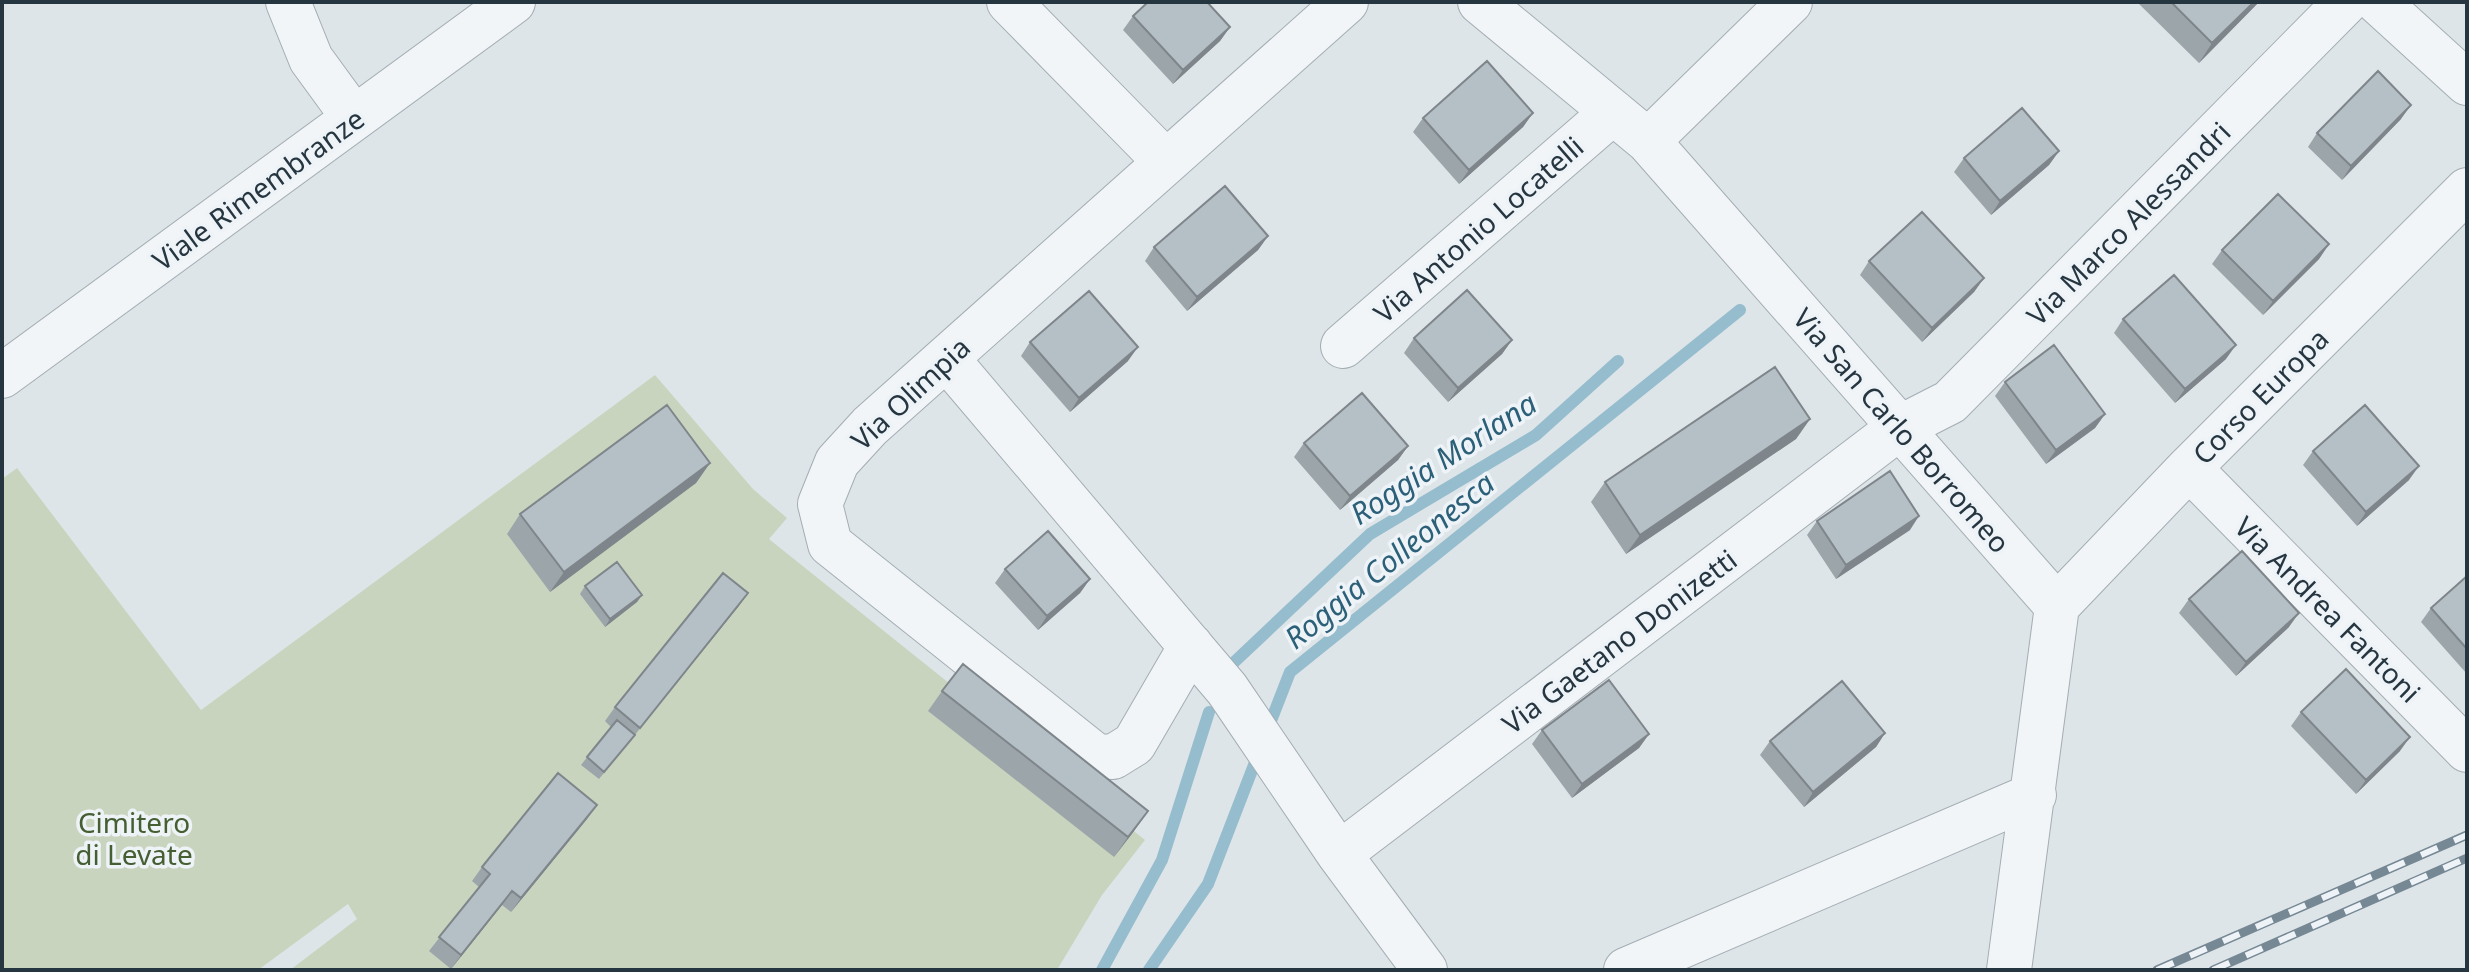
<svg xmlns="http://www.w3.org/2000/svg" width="2469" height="972" font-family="'Noto Sans',sans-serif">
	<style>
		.green { fill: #c9d4bf }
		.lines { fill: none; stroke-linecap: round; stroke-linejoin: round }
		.stream { stroke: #96bdcd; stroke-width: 12 }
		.minor-casing { stroke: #a3adb3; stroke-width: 46 }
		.minor { stroke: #f1f5f7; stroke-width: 44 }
		.rail-casing { stroke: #768894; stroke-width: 9 }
		.rail { stroke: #eef3f7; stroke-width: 6; stroke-dasharray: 18; stroke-linecap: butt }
		.wall { fill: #9ca5aa }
		.shaded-wall { fill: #7f868b }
		.building { fill: #b5c0c6; stroke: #7f868b; stroke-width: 2 }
		.labels { text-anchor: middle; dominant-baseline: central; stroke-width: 7; stroke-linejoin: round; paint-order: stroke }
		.street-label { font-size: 28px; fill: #263641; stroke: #eef3f7 }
		.park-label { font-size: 28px; fill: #455e32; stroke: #eef3f7 }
		.water-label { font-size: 30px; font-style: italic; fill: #2c6079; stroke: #eef3f7 }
	</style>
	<rect width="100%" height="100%" fill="#dee5e9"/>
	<!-- green -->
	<path class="green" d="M655 375 753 489 787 518 769 539 1145 840 1102 895 1057 970H290L357 919 348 904 258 970H2V479L17 468 201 710Z"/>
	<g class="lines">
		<!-- stream -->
		<path class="stream" d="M1229 667 1370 534 1536 435 1618 361
			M1267 731 1290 672 1740 310
			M1102 970 1162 860 1209 712
			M1149 970 1208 884 1259 752"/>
		<defs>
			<path id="minor" d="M288 2 311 59 354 118
				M1009 2 1165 161
				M1480 2 1648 141 2057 606 2009 970
				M2378 2 2467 83
				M1648 141 1790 2
				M1343 346 1613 112
				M947 359 1227 689 1339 854 1425 970
				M2 376 513 2
				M2189 468 2467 750
				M2057 606 2189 468 2467 190
				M1191 646 1134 744 1113 757 1096 756 830 544 820 504 837 462 870 426 1346 2
				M1339 854 1899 428 1950 402 2346 2
				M1626 970 2034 795"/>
		</defs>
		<!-- minor casing -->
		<use href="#minor" class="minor-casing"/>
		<!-- minor -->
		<use href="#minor" class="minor"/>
		<defs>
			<path id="rail" d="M2157 970 2467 835
				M2213 970 2467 858"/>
		</defs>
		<!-- rail casing -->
		<use href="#rail" class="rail-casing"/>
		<!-- rail -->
		<use href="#rail" class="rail"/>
	</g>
	<!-- wall -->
	<path class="wall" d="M2137 2H2259L2199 63Z
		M1133 16 1230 27 1220 41 1173 84 1123 30Z
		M1533 113 1523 127 1459 184 1413 132 1423 118Z
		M2401 119 2342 180 2308 147 2317 133Z
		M2059 151 2049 165 1991 215 1954 172 1964 158Z
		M1268 236 1258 250 1187 311 1145 261 1154 247Z
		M2329 244 2319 259 2263 315 2212 264 2222 250Z
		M1869 261 1984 278 1974 292 1922 342 1860 275Z
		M2123 319 2226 359 2175 403 2114 333Z
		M1414 338 1512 340 1502 354 1448 402 1404 353Z
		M1030 342 1128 361 1070 412 1021 356Z
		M2005 382 2105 414 2095 428 2046 464 1995 396Z
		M1810 419 1796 439 1626 554 1591 502 1605 482Z
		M1304 443 1408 446 1398 460 1340 510 1294 457Z
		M2313 451 2409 480 2357 526 2303 465Z
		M710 463 696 483 550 592 507 534 520 514Z
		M1817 521 1910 530 1836 579 1807 535Z
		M1005 569 1090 579 1080 593 1038 630 995 583Z
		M2467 576V674L2421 622 2431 608Z
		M585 586 642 595 637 602 605 627 580 594Z
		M748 593 738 607 599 779 581 765 611 727 605 721 615 707Z
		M2189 599 2289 627 2236 676 2179 613Z
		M942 691 1134 831 1114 857 928 711Z
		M2301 712 2400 751 2356 794 2291 726Z
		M1542 730 1649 734 1639 748 1572 798 1532 744Z
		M1885 733 1876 747 1804 807 1760 755 1770 741Z
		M587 819 511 912 502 905 451 969 429 951 479 887 472 881 482 867Z"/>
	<!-- shaded-wall -->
	<path class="shaded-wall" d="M2254 2H2259L2199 63 2212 43Z
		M1230 27 1220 41 1173 84 1183 70Z
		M2411 105 2401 119 2342 180 2351 166Z
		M1533 113 1523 127 1459 184 1469 170Z
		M2059 151 2049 165 1991 215 2000 201Z
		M1268 236 1258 250 1187 311 1197 297Z
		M2329 244 2319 259 2263 315 2273 301Z
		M1984 278 1974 292 1922 342 1932 328Z
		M1512 340 1502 354 1448 402 1458 388Z
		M2236 345 2226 359 2175 403 2185 389Z
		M1138 347 1128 361 1070 412 1079 398Z
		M2105 414 2095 428 2046 464 2056 450Z
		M1810 419 1796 439 1626 554 1640 535Z
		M1408 446 1398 460 1340 510 1350 496Z
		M710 463 696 483 550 592 564 572Z
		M2419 466 2409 480 2357 526 2366 512Z
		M1919 516 1910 530 1836 579 1846 565Z
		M1090 579 1080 593 1038 630 1047 616Z
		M748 593 738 607 599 779 640 728Z
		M642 595 637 602 605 627 610 619Z
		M2299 613 2289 627 2236 676 2246 662Z
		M1885 733 1876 747 1804 807 1813 792Z
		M1649 734 1639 748 1572 798 1582 784Z
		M2410 737 2400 751 2356 794 2366 780Z
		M597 805 587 819 511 912 521 898Z
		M1148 811 1134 831 1114 857 1128 837Z
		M512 891 502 905 451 969 461 955Z"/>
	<!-- building -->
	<path class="building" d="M1148 2H1207L1230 27 1183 70 1133 16Z
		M2171 2H2254L2212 43Z
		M1487 61 1533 113 1469 170 1423 118Z
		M2378 71 2411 105 2351 166 2317 133Z
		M2022 108 2059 151 2000 201 1964 158Z
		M1225 186 1268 236 1197 297 1154 247Z
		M2278 194 2329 244 2273 301 2222 250Z
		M1922 212 1984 278 1932 328 1869 261Z
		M2174 275 2236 345 2185 389 2123 319Z
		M1467 290 1512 340 1458 388 1414 338Z
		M1089 291 1138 347 1079 398 1030 342Z
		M2054 345 2105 414 2056 450 2005 382Z
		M1775 367 1810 419 1640 535 1605 482Z
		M1362 393 1408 446 1350 496 1304 443Z
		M667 405 710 463 564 572 520 514Z
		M2365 405 2419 466 2366 512 2313 451Z
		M1890 471 1919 516 1846 565 1817 521Z
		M1048 531 1090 579 1047 616 1005 569Z
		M2242 551 2299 613 2246 662 2189 599Z
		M617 562 642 595 610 619 585 586Z
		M723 573 748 593 640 728 615 707Z
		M2467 576V649L2431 608Z
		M963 664 1148 811 1128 837 942 691Z
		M2346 669 2410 737 2366 780 2301 712Z
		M1609 680 1649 734 1582 784 1542 730Z
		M1842 681 1885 733 1813 792 1770 741Z
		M617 720 635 735 604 772 587 757Z
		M558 773 597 805 521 898 512 891 461 955 439 937 490 874 482 867Z"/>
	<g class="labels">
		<!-- street labels -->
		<g class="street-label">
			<text transform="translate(258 189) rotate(-36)">Viale Rimembranze</text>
			<text transform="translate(2128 223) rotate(-45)">Via Marco Alessandri</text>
			<text transform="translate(1478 229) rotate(-41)">Via Antonio Locatelli</text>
			<text transform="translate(910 393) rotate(-43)">Via Olimpia</text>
			<text transform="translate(2260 396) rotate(-45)">Corso Europa</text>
			<text transform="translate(1902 430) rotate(49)">Via San Carlo Borromeo</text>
			<text transform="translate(2328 609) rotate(45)">Via Andrea Fantoni</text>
			<text transform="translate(1619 641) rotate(-37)">Via Gaetano Donizetti</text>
		</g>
		<!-- park labels -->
		<g class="park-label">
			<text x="134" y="822">Cimitero<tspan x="134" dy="32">di Levate</tspan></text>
		</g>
		<!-- water labels -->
		<g class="water-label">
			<text transform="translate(1443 458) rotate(-33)">Roggia Morlana</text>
			<text transform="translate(1389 560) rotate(-39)">Roggia Colleonesca</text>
		</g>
	</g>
	<!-- border -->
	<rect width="2469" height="972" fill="none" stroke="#263641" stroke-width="8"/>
</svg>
